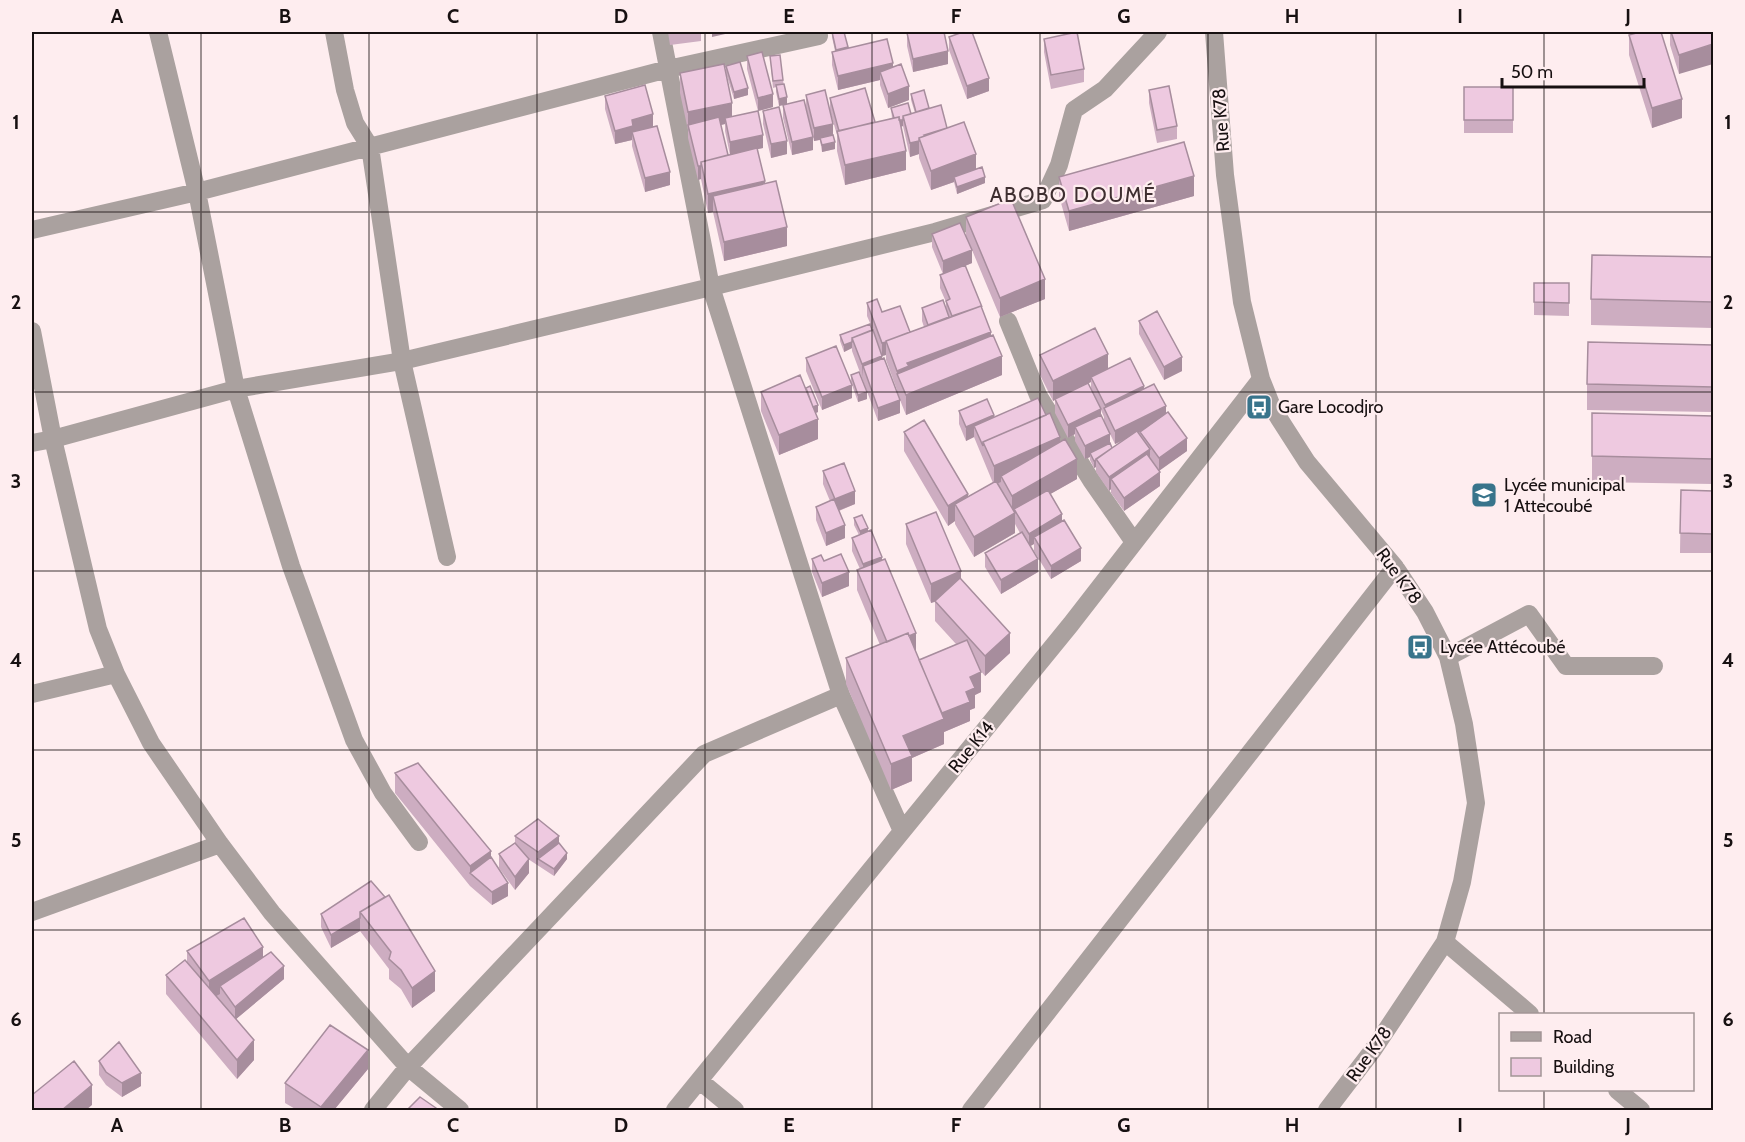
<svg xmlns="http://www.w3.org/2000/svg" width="1745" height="1142" font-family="Cabin,sans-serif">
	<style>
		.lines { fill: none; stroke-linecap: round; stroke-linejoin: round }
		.minor { stroke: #aaa19f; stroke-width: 18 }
		.wall { fill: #cdadc1; fill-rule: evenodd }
		.shaded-wall { fill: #a78d9d }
		.building { fill: #eec9e0; stroke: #a78d9d; stroke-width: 1.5 }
		.grid { fill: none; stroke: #171011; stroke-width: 1.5; stroke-opacity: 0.55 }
		.labels { text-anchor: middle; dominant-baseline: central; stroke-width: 4.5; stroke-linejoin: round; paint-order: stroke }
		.street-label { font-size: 18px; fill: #171011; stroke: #feedef }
		.poi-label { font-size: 18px; fill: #171011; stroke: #feedef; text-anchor: start }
		.quarter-label { font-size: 21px; letter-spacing: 1.5px; fill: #3e2e30; stroke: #feedef }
		.neatline { fill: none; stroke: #171011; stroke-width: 2 }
		.grid-label { font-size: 20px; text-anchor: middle; font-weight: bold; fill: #171011 }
	</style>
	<rect width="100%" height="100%" fill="#feedef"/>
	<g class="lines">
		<!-- minor -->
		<path class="minor" d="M158 32 197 192 236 389 291 566 354 740 383 793 419 842
			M334 32 345 90 355 123 370 147 402 361 447 557
			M661 32 711 287 841 695 902 831
			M1214 32 1225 175 1242 302 1261 379 1273 409 1307 462 1395 567 1425 612 1448 657 1464 724 1476 803 1462 882 1445 942 1373 1050 1327 1110
			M32 230 197 192 668 69 819 36
			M1008 321 1038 395 1091 480 1134 542
			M32 331 53 439 98 629 116 674 151 743 220 844 272 913 408 1067 460 1110
			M32 443 53 439 236 389 402 361 711 287 935 232 1043 200 1059 165 1074 110 1105 89 1158 32
			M1448 657 1529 614 1566 666H1654
			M32 694 116 674
			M32 912 220 844
			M1445 942 1530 1014
			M700 1081 735 1110
			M1617 1090 1641 1110
			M373 1110 408 1067 704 754 841 695
			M675 1110 1071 624 1261 379
			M971 1110 1395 567"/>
	</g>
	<!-- wall -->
	<path class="wall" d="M668 32H701V41L670 45Z
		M832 32 848 48 893 67 909 100 888 108 880 85V80L838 90 832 65V52L835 51 832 37Z
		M1670 32H1713L1679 74 1670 45Z
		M907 33 948 64 913 72 907 46Z
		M1629 35 1682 118 1652 128 1629 55Z
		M949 37 989 91 967 99 949 50Z
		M1044 39 1084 69V82L1051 89 1044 52Z
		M747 56 773 107 758 111 747 69Z
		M770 56 783 80 787 104 806 108V95L833 135 835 149 822 152 820 140 814 141 813 137V150L792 155 783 118V105L779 106 776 92V87L773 88Z
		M726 66 748 95 734 99 726 73Z
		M680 73 732 117 763 148 757 149 765 184 787 246 724 261 713 212 708 213 701 179 698 180 688 138V130L680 93ZM725 124V131L730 155H728L721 125Z
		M1464 87H1513V133H1464Z
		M1149 90 1177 126V139L1157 143 1149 103Z
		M911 94 929 109 947 128 985 183 957 194 954 182 931 190 919 158V154L910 157 903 126 901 127 906 170 845 185 837 151V135L830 111V98L875 123 892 118 891 108 911 114 915 113 911 100Z
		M605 96 653 127 670 185 645 192 632 146V140L615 144 605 109Z
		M763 111 787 154 771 158 763 124Z
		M1059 177 1194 196 1069 231 1059 196Z
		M966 217 1045 299 1000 317 972 250V263L965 266 982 309 991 336 1002 375 906 415 900 400V413L878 421 852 351V348L844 352 840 341V335L873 330 867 316V303L910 332 924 327 922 321V308H946V302L940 288V275L943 274 932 247V234L966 237ZM886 355V360L897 390V393L882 359V356Z
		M1713 257V328L1591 325V299Z
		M1534 283H1569V316L1534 315Z
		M1139 321 1182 371 1164 380 1139 334Z
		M1713 345V412L1587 410V384Z
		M1040 355 1108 369 1144 389 1166 414 1187 451 1159 470 1160 486 1124 511 1111 493V489L1109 491 1096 472V467L1094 468 1090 460V457L1085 459 1075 441V434L1068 438 1055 413V399L1053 401 1040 375ZM1091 382V390L1088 383ZM1101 410 1104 417V422L1115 444 1123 441 1112 448 1101 415Z
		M806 358 852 398 822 410 806 371Z
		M851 375 867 399 858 402 851 382Z
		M806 388 818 412 816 413 818 439 779 455 761 411V392Z
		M959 411 994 417 1046 415 1060 441 1077 479 1050 494 1081 561 1051 579 1034 551V544L1030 546 1038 572 1001 594 985 567V553L1020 533 1015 524V533L974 557 955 524V521L948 526 904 451V432L968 497 993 483 974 437 966 441 959 424Z
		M1713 416V484L1592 482V456Z
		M823 471 855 504 839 511 845 538 826 546 816 520V507L830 501 823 484Z
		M1681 490 1713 491V553H1680Z
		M854 518 868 531 882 560 919 660 956 644 935 621V602L931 603 906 544V524L961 579 1010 653 985 676 980 670 981 692 975 695V708L970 710V721L944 732V744L912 758V781L891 790 846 684V658L880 645 857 590V570L860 569 852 551V538L859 535 854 525Z
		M812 559 824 561 849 586 822 597 812 572Z
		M395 773 491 857 508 896 492 905 470 886 395 793Z
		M515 836 559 843 567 859 554 876 528 859 529 873 515 890 499 868V854L515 843Z
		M371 881 435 991 412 1008 401 989 389 979V969L360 931 331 948 321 927V914Z
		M187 951 263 958 284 979 236 1019 254 1060 237 1079 166 994V975L187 962Z
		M99 1061 141 1086 122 1097 106 1085 99 1075Z
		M368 1069 334 1110H297L285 1103V1083Z"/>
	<!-- shaded-wall -->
	<path class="shaded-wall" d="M712 32H734L712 37Z
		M1713 44V64L1679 74V55Z
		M948 51V64L913 72V59Z
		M893 63V77L880 72V80L838 90V76Z
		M989 78V91L967 99V86Z
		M909 86V100L888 108V94Z
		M748 88V95L734 99V92Z
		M773 94V107L758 111V98Z
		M787 97V104L779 106V99Z
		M1682 99V118L1652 128V108Z
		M732 103V123L725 118V124L689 132 688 126V112Z
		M653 114V128L632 134V140L615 144V131L632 120Z
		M903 120V126L895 128V122Z
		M833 124V137L814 141V128Z
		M763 135V148L730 155V142Z
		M813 137V150L792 155V142Z
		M787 141V154L771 158V144Z
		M919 141V154L910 157V143Z
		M835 142V149L822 152V145Z
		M906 151V170L845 185V165Z
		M976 154V174L954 177V182L931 190V171Z
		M698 166H701V179L698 180Z
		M670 172V185L645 192V178Z
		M1194 176V196L1069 231V211Z
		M985 177V183L957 194V187Z
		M765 181V200L713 196V212L708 213V194Z
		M787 227V246L724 261V242Z
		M972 250V263L943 275V261Z
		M1045 279V299L1000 317V298Z
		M991 332V352L897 374V390V371L907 363Z
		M852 342V348L844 352V345Z
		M886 342V355L882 356V343Z
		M1108 354V373L1091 377V382L1053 401V381Z
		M882 356V370L863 366 862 377V364Z
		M1002 356V375L906 415V395Z
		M1182 357V371L1164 380V367Z
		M852 385V398L822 410V397Z
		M1144 386V399L1105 410V405Z
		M867 392V399L858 402V395Z
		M900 400V413L878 421V408Z
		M818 405V412L810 415V408Z
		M1166 406V419L1115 444V431Z
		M1101 409V422L1075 427V434L1068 438V425Z
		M994 415V428L974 426V437L966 441V427Z
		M818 419V439L779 455V435Z
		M1110 434V447L1090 453V457L1085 459V446Z
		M1060 437V457L1001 476V482L994 485V466Z
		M1187 438V451L1159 471V458Z
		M1150 449V462L1111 479V489L1109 491V477Z
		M1077 459V479L1017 513 1014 509V514L1015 513V533L974 557V537L1012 515V496Z
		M1096 460V467L1094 468V461Z
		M1160 472V486L1124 511V498Z
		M855 491V504L835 512V499Z
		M968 494V514L955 504V521L948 526V506Z
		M1062 514V527L1034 537V544L1029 547V534Z
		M845 525V538L826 546V533Z
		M868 528V534L860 537V531Z
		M1081 548V561L1051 579V566Z
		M882 557V570L863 578V564Z
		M1038 559V572L1001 594V580Z
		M961 571V591L931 603V584Z
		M849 572V586L822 597V583Z
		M916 633V653L888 645Z
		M1010 633V653L985 676V656Z
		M981 672V692L975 695V708L970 710V721L944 732V744L912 758V781L891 790V764L903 736 941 714 966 692 970 677Z
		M559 836V850L538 859V852Z
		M491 851V871L470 873V886V866Z
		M567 853V859L554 876V869Z
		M529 859V873L515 890V877Z
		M508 883V896L492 905V892Z
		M360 918V931L331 948V935Z
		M263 947V967L220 986V994L209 1000V981Z
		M284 966V979L235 1020V1007Z
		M435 971V991L412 1008V988Z
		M254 1040V1060L237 1079V1060Z
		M368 1050V1069L334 1110H321V1107Z
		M141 1073V1086L122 1097V1083Z
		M92 1085V1105L86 1110H62Z"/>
	<!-- building -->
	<path class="building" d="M832 32H844L848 47 836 50Z
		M915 32H944L948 51 913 59 907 33Z
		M963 32H972L989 78 967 86 949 37Z
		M1077 32 1084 69 1051 75 1044 39Z
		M1640 32H1661L1682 99 1652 108 1629 35Z
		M1671 32H1713V44L1679 55Z
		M887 39 893 63 838 76 832 52Z
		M762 52 773 94 758 98 747 56Z
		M780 55 783 80 773 81 770 56Z
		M740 62 748 88 734 92 726 66Z
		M724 64 732 103 688 112 680 73Z
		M901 64 909 86 888 94 880 72Z
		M784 84 787 97 779 99 776 85Z
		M645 85 653 114 632 120 633 126 615 131 605 96Z
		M1169 86 1177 126 1157 130 1149 90Z
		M1464 87H1513V120H1464Z
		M865 88 875 122 839 131 830 98Z
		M825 90 833 124 814 128 806 95Z
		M924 90 929 108 916 112 911 94Z
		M804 100 813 137 792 142 783 105Z
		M908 103 911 114 903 116V120H899V117L894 118 891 108Z
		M941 105 947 128 924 135 925 136 919 138V141L910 143 903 116Z
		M779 107 787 141 771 144 763 111Z
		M758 111 763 135 730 142 725 118Z
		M719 117 728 155 701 162V166H698L688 125Z
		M899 117 906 151 845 165 837 131Z
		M964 122 976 154 931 171 919 138Z
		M657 126 670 172 645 178 632 132Z
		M833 135 835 142 822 145 820 138Z
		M1184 142 1194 176 1069 211 1059 177Z
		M757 148 765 181 708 194 701 162Z
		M982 167 985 177 957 187 954 177Z
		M776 181 787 227 724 242 713 196Z
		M1011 199 1045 279 1000 298 966 217Z
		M960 223 972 250 943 261 932 234Z
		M1592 255 1713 257V302L1591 299Z
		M965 265 982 307 981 306 952 316 946 301 950 299 940 275Z
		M1534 283H1569V303L1534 302Z
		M877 299 882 312 900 306 910 332 886 341V342L882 343 867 303Z
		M943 300 949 317 928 325 922 308Z
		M981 306 991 332 907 363 909 366 897 371 886 341Z
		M1157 311 1182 357 1164 367 1139 321Z
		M870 324 872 330 852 338V342L844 345 840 335Z
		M1095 328 1108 354 1053 381 1040 355Z
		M873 330 882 356 862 364 852 338Z
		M993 335 1002 356 906 395 897 374Z
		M1588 342 1713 345V387L1587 384Z
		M836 346 852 385 822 397 806 358Z
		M884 358 900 400 878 408 863 366Z
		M1130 358 1144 386 1105 405 1091 377Z
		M859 372 867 392 858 395 851 375Z
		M800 375 818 419 779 435 761 392Z
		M1088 383 1101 409 1068 425 1055 399Z
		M1154 384 1166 406 1115 431 1104 408Z
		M810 386 818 405 813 407 806 388Z
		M1038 398 1046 415 983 442V446L974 426Z
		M987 399 994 415 966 427 959 411Z
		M1168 412 1187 438 1159 458 1140 432Z
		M1050 413 1060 437 994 466 983 442Z
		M1592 413 1713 416V459L1592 456Z
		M1101 415 1110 434 1085 446 1075 427Z
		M924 420 968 494 948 506 904 432Z
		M1137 431 1150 449 1109 477 1096 459Z
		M1065 439 1077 459 1012 496 1001 476Z
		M1110 443 1112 448 1094 461 1090 453Z
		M1147 454 1160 472 1124 498 1111 479Z
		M844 463 855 491 835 499 823 471Z
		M996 481 1015 513 974 537 955 504Z
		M1048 490 1062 514 1029 534 1014 509Z
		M1681 490 1713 491V534L1680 533Z
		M834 499 845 525 826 533 816 507Z
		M936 512 961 571 931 584 906 524Z
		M862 515 868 528 860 531 854 518Z
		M1064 520 1081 548 1051 566 1034 537Z
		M871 530 882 557 863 564 852 538Z
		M1022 532 1038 559 1001 580 985 553Z
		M841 554 849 572 822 583 812 559 821 555 824 561Z
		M885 559 916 633 909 636 908 633 887 642 857 570Z
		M960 578 1010 633 985 656 935 601Z
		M908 633 944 719 903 736 912 756 891 764 846 658Z
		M967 640 981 672 970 677 975 688 966 692 970 702 942 713 919 660Z
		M418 763 491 851 470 866 395 773Z
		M538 819 559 836 538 852 515 836Z
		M515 843 529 859 515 877 499 854Z
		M559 843 567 853 554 869 538 859Z
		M491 857 508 883 492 892 470 873Z
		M371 881 385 897 360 912V918L331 935 321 914Z
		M389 895 435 971 412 988 401 970 389 959 391 952 360 912Z
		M244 918 263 947 209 981 187 951Z
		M271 952 284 966 235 1007 220 986Z
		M185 960 254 1040 237 1060 166 975Z
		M330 1025 368 1050 321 1107 285 1083Z
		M119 1042 141 1073 122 1083 106 1072 99 1061Z
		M74 1061 92 1085 62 1110H32V1095Z
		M420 1097 436 1108 434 1110H407Z"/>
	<!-- grid -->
	<path class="grid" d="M201 32V1110M369 32V1110M537 32V1110M705 32V1110M872 32V1110M1040 32V1110M1208 32V1110M1376 32V1110M1544 32V1014M32 212H1714M32 392H1714M32 571H1714M32 750H1714M32 930H1714M1544 1090V1110"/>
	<!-- icons -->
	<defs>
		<symbol id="bus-square" viewBox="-11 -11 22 22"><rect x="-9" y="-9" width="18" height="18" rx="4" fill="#38748b" stroke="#feedef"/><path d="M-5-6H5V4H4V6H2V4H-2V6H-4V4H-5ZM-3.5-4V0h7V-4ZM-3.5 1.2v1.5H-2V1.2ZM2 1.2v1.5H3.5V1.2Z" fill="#fff"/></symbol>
		<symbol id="school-square" viewBox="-11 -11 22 22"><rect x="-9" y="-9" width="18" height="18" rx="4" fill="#38748b" stroke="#feedef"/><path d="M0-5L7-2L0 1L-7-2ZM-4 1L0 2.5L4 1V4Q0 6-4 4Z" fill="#fff"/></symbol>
	</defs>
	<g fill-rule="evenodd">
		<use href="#bus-square" x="1244" y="392" width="30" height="30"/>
		<use href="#school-square" x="1469" y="480" width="30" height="30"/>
		<use href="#bus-square" x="1405" y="632" width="30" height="30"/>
	</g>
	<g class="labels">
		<!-- street labels -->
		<g class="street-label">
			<text transform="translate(1221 120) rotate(-94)">Rue K78</text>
			<text transform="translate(1399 576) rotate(54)">Rue K78</text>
			<text transform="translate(971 747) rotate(-51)">Rue K14</text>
			<text transform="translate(1369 1054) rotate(-54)">Rue K78</text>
		</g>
		<!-- poi labels -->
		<g class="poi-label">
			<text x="1278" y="407">Gare Locodjro</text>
			<text x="1504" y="485">Lycée municipal<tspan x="1504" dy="21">1 Attecoubé</tspan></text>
			<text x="1440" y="647">Lycée Attécoubé</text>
		</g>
		<!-- quarter labels -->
		<g class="quarter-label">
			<text x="1073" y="194">ABOBO DOUMÉ</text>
		</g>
	</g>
	<!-- border -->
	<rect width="1745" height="1142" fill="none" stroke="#feedef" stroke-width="66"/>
	<!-- legend -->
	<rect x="1499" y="1013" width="195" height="78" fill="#feedef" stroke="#a29596" stroke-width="1.5"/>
	<rect x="1511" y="1032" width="30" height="9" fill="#aaa19f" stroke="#a29596" stroke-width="1.5"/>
	<text x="1553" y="1043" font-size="18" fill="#171011">Road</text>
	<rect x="1511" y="1058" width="30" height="18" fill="#eec9e0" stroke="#a29596" stroke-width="1.5"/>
	<text x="1553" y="1073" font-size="18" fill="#171011">Building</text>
	<!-- scale -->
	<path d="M1502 78v9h142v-9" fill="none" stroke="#171011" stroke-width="3"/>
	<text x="1511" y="78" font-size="18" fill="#171011" stroke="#feedef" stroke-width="4.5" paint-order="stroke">50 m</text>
	<rect x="33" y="33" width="1679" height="1076" class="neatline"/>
	<g class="grid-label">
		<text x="117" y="23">A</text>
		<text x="285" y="23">B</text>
		<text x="453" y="23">C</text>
		<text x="621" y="23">D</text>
		<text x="789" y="23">E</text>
		<text x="956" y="23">F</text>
		<text x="1124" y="23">G</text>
		<text x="1292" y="23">H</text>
		<text x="1460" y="23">I</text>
		<text x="1628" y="23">J</text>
		<text x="16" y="129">1</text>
		<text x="1728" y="129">1</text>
		<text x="16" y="309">2</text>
		<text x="1728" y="309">2</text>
		<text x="16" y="488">3</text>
		<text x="1728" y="488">3</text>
		<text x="16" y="667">4</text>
		<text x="1728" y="667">4</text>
		<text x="16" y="847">5</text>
		<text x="1728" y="847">5</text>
		<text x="16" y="1026">6</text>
		<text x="1728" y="1026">6</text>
		<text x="117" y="1132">A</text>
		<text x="285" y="1132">B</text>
		<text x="453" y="1132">C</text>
		<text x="621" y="1132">D</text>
		<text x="789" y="1132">E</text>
		<text x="956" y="1132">F</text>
		<text x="1124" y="1132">G</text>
		<text x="1292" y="1132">H</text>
		<text x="1460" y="1132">I</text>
		<text x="1628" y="1132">J</text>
	</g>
</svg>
